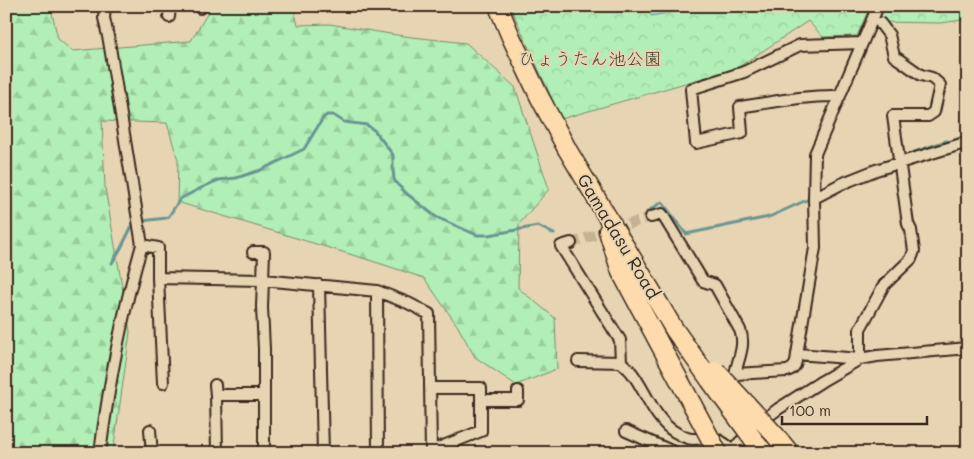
<svg xmlns="http://www.w3.org/2000/svg" width="974" height="459" font-family="Mali,'Klee One',sans-serif">
	<style>
		.forest { fill: url(#forest-firs); stroke: #768c6a }
		.park { fill: url(#park-crowns); stroke: #768c6a }
		.water { fill: #8adce1; stroke: #6a9593 }
		.lines { fill: none; stroke-linecap: round; stroke-linejoin: round }
		.stream { stroke: #6a9593; stroke-width: 3 }
		.street-tunnel { stroke: #c4b294; stroke-width: 10; stroke-dasharray: 10 5; stroke-linecap: butt }
		.street-casing { stroke: #3b2a1e; stroke-width: 14 }
		.highway-casing { stroke: #3b2a1e; stroke-width: 21 }
		.street { stroke: #e6d4b2; stroke-width: 10 }
		.highway { stroke: #fddbac; stroke-width: 18 }
		.highway-bridge-casing { stroke: #3b2a1e; stroke-width: 21; stroke-linecap: butt }
		.highway-bridge { stroke: #fddbac; stroke-width: 18 }
		.labels { text-anchor: middle; dominant-baseline: central; stroke-width: 4; stroke-linejoin: round; paint-order: stroke }
		.park-label { font-size: 18px; fill: #473e2d; stroke: #e6d4b2 }
		.street-label { font-size: 18px; fill: #3b2a1e; stroke: #e6d4b2 }
	</style>
	<defs>
		<pattern id="forest-firs" width="22" height="20" patternUnits="userSpaceOnUse" patternTransform="scale(1.25)"><rect width="22" height="20" fill="#b1efb6"/><path d="M5 1l3.5 6h-7zM16 11l3.5 6h-7z" fill="#99cd9c"/></pattern>
		<pattern id="park-crowns" width="20" height="18" patternUnits="userSpaceOnUse" patternTransform="scale(1.25)"><rect width="20" height="18" fill="#b1efb6"/><path d="M2 6a3 3 0 1 1 6 0M12 15a3 3 0 1 1 6 0" fill="none" stroke="#99cd9c"/></pattern>
	</defs>
	<rect width="100%" height="100%" fill="#e6d4b2"/>
	<filter id="ink" filterUnits="userSpaceOnUse"><feTurbulence type="fractalNoise" baseFrequency=".02" numOctaves="2"/><feDisplacementMap in="SourceGraphic" scale="10" xChannelSelector="R" yChannelSelector="G"/><feConvolveMatrix kernelMatrix="1 2 1 2 8 2 1 2 1" color-interpolation-filters="sRGB"/></filter>
	<g filter="url(#ink)">
		<!-- forest -->
		<path class="forest" d="M6 6H54L52 13 58 39 72 51 191 41 212 6H293L298 25 329 24 403 36 466 43 515 87 549 189 519 224 518 288 555 318 557 369 516 385 475 357 457 325 424 278 369 260 177 202 178 160 167 123 102 121 105 188 130 332 113 453H6Z"/>
		<!-- park -->
		<path class="park" d="M510 6H870L857 36 823 37 808 21 737 68 561 119Z
			M884 6H968V19L941 23 877 22Z"/>
		<!-- water -->
		<path class="water" d="M653 6H696L687 10 651 16 650 10Z"/>
		<g class="lines">
			<!-- stream -->
			<path class="stream" d="M906 155 946 141 950 142 968 135
				M882 163 894 159
				M844 177 862 170
				M828 185 836 181
				M647 212 662 202 686 234 769 217 809 199
				M112 263 121 248 134 222 166 218 169 216 180 199 203 187 219 180 236 178 261 170 304 149 323 118 327 115H333L344 122 367 125 375 131 393 155V170L394 179 397 184 406 193 436 217 477 235H489L538 226 554 234"/>
			<!-- street-tunnel -->
			<path class="street-tunnel" d="M571 243 651 217"/>
			<defs>
				<path id="street" d="M200 8V6
					M169 17 170 6
					M840 96C806 95 773 102 740 107L742 133 696 143 691 89 744 72 800 45 862 43
					M814 198 815 154 878 6
					M651 217 662 214 703 281 715 285 740 330C746 345 738 359 735 374 734 379 733 384 732 390
					M571 243 561 246 620 340 621 362C625 366 629 369 632 373 645 390 656 422 675 432 680 435 687 439 693 439 699 439 705 437 712 438 720 439 726 445 732 449
					M142 245 158 248V278L163 383
					M253 252H264L262 307 264 349V453
					M158 278 263 280 377 291 408 303 429 314 431 453
					M319 285 323 453
					M377 291 378 453
					M860 359V329L884 285 911 259 914 251 911 230 908 224 893 116H928L934 112 940 85 932 78 921 75 894 56 889 35 880 23
					M860 359 797 354 815 248 814 198 841 184 876 170 968 142
					M578 361 621 362
					M735 374 787 371C796 368 796 363 797 354
					M215 385 216 395
					M430 388H481V431L431 451
					M481 400H518V391
					M150 430 152 453
					M626 431 676 453
					M100 453C109 383 122 313 142 245L109 41 104 18 105 6
					M217 453 216 395H264
					M729 453 757 425 778 409 822 381 860 359 877 356 968 348"/>
				<path id="highway" d="M498 6 511 37 539 96 567 149 674 329 710 380
					M608 231 621 272 693 406
					M775 435 790 453"/>
			</defs>
			<!-- street casing -->
			<use href="#street" class="street-casing"/>
			<!-- highway casing -->
			<use href="#highway" class="highway-casing"/>
			<!-- street -->
			<use href="#street" class="street"/>
			<!-- highway -->
			<use href="#highway" class="highway"/>
			<defs>
				<path id="highway-bridge" d="M716 371 775 435
					M710 380 759 447
					M693 406 718 453"/>
			</defs>
			<!-- highway-bridge casing -->
			<use href="#highway-bridge" class="highway-bridge-casing"/>
			<!-- highway-bridge -->
			<use href="#highway-bridge" class="highway-bridge"/>
		</g>
	</g>
	<g class="labels">
		<!-- park labels -->
		<g class="park-label">
			<text x="590" y="58">ひょうたん池公園</text>
		</g>
		<!-- street labels -->
		<g class="street-label">
			<text transform="translate(619 236) rotate(59)">Gamadasu Road</text>
		</g>
	</g>
	<!-- margin -->
	<rect width="974" height="459" fill="none" stroke="#e6d4b2" stroke-width="25"/>
	<rect x="12" y="12" width="949" height="434" fill="none" stroke="#3b2a1e" stroke-width="2" filter="url(#ink)"/>
	<!-- scale -->
	<path d="M782 416v8h145v-8" fill="none" stroke="#3b2a1e" stroke-width="2.5"/>
	<text x="789" y="416" font-size="15" fill="#3b2a1e" stroke="#e6d4b2" stroke-width="4" paint-order="stroke">100 m</text>
</svg>
